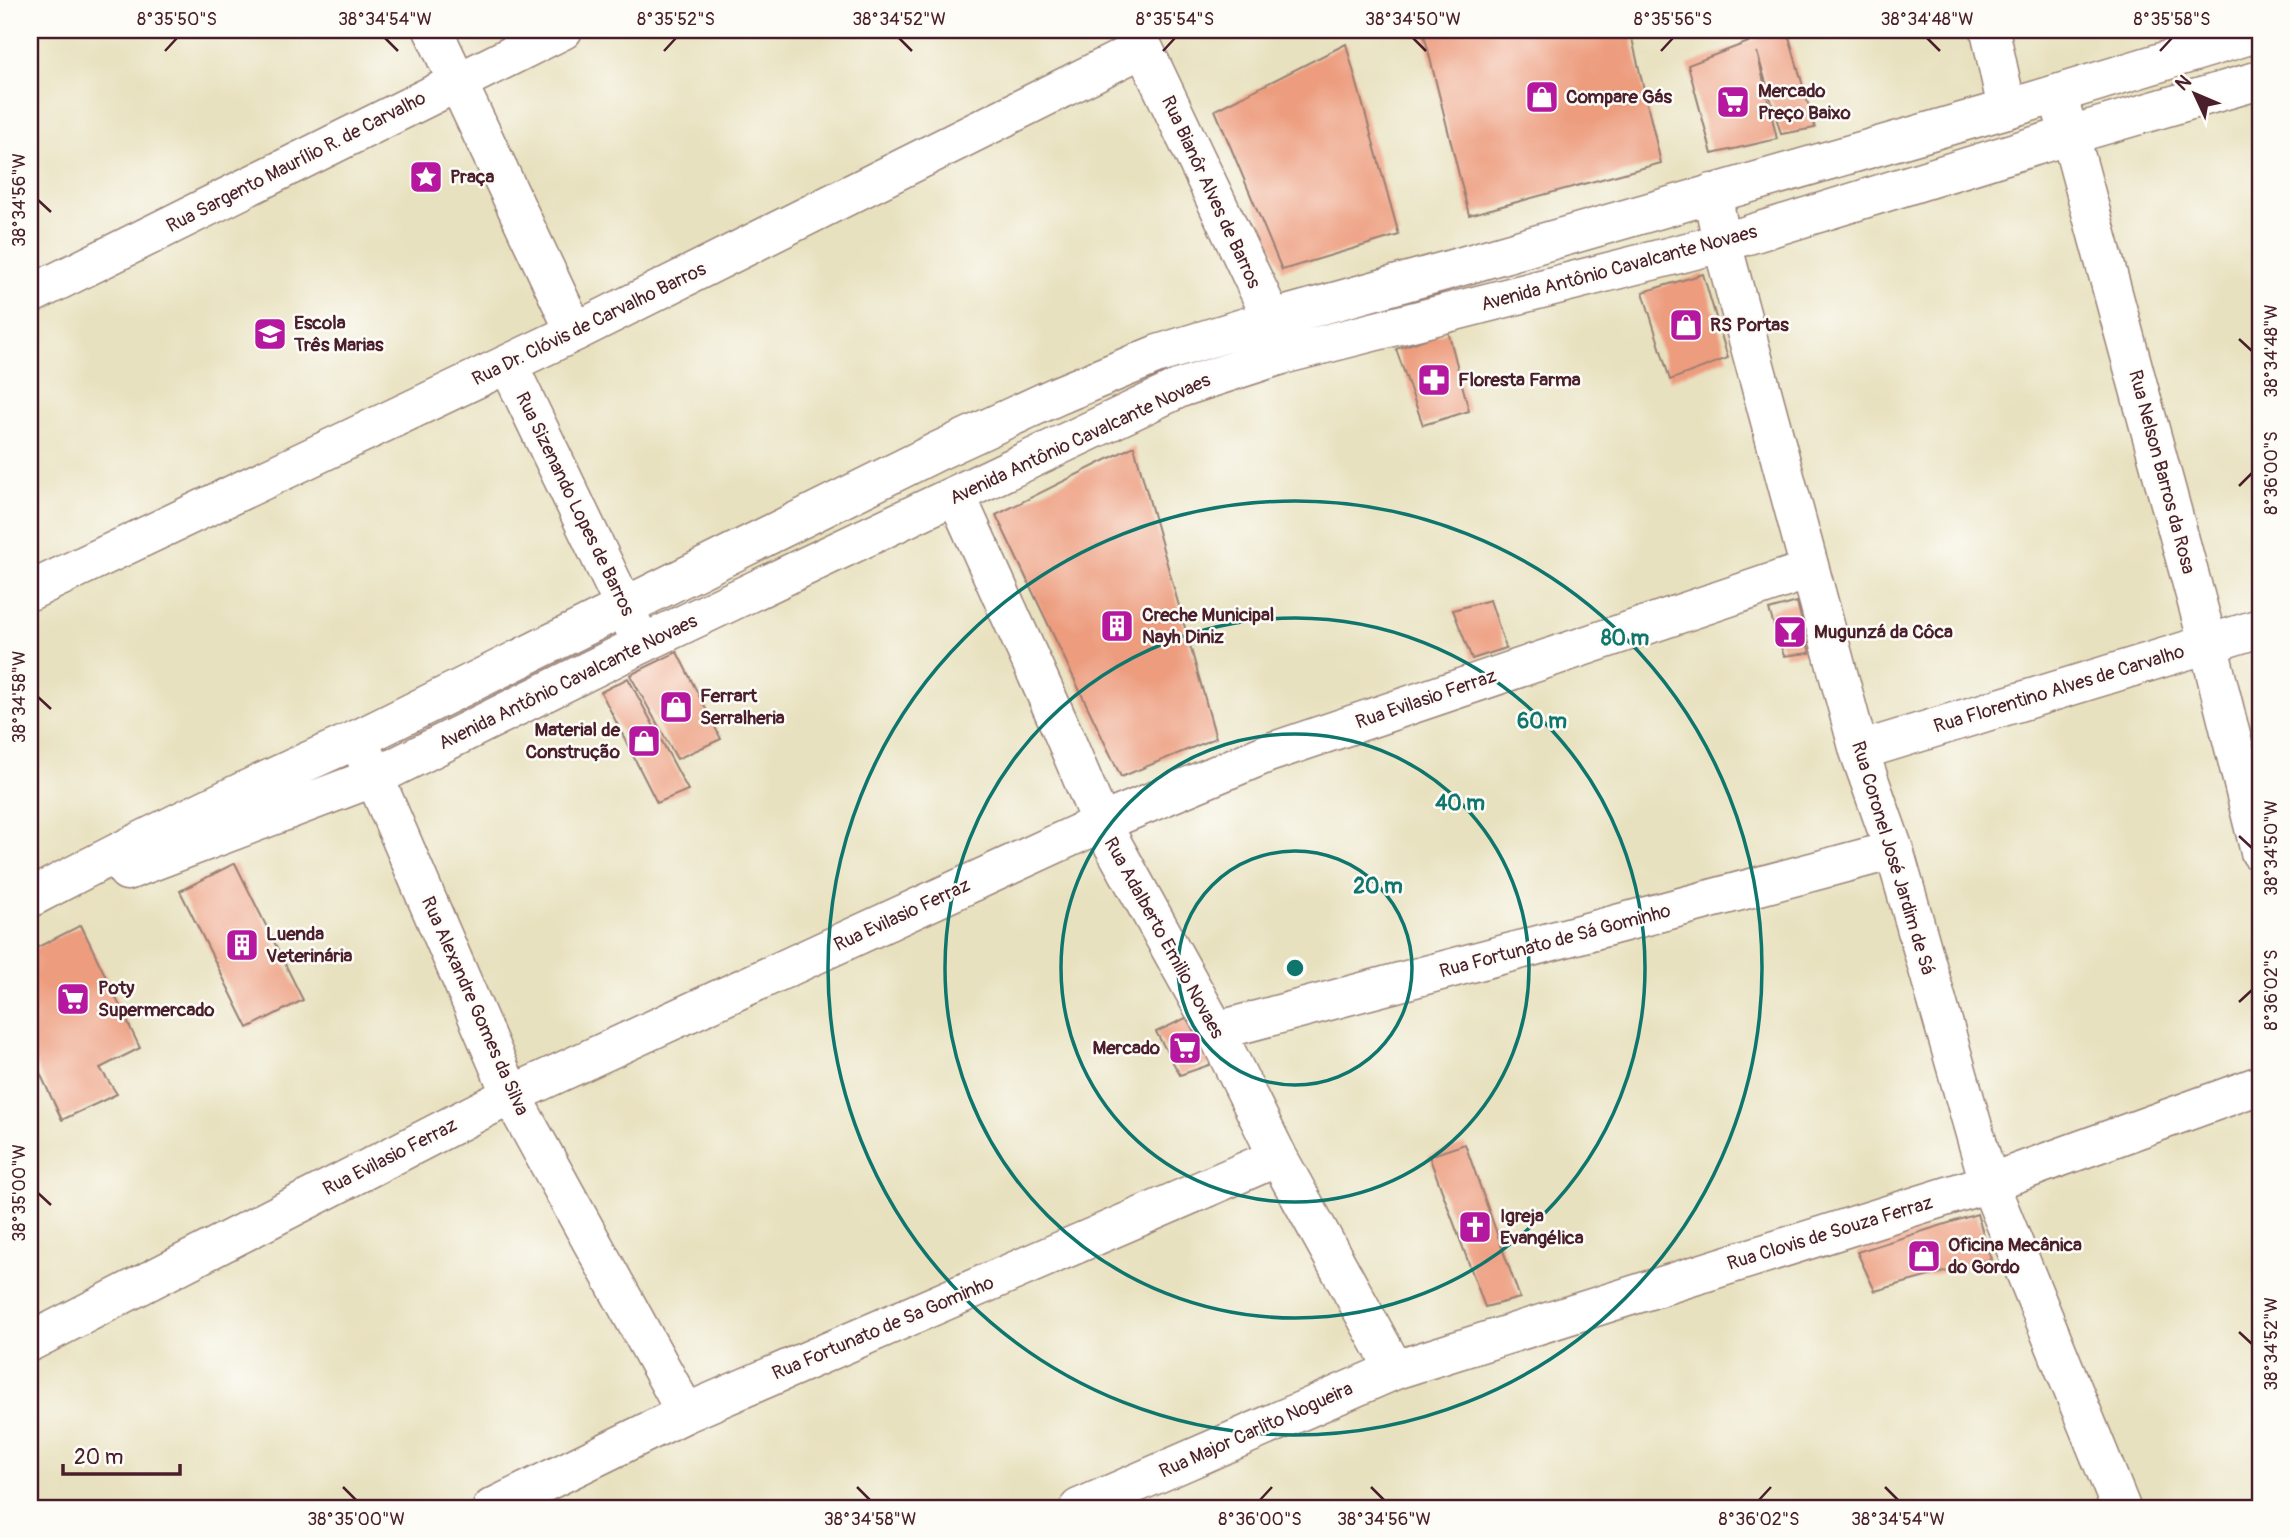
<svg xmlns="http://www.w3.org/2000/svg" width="2290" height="1538" font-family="Pangolin,sans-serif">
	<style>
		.building { fill: #ed9c7e }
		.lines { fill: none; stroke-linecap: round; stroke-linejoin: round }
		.street-casing { stroke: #998075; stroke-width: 41 }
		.secondary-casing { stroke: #998075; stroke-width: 41 }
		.street { stroke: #fff; stroke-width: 38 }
		.secondary { stroke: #fff; stroke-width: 38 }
		.ticks { fill: none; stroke: #4a1f2b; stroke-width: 2.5 }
		.ring { fill: none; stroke: #0f766e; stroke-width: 3.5 }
		.labels { text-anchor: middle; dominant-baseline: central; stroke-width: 5; stroke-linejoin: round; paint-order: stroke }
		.poi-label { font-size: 19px; font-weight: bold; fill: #4a1f2b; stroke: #fdfcf7; text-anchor: start }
		.street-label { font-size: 19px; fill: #4a1f2b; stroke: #fdfcf7 }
		.centre { fill: #0f766e; stroke: #fdfcf7; stroke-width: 3.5 }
		.ring-label { font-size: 21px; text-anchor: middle; font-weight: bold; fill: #0f766e; stroke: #fdfcf7; stroke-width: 5; stroke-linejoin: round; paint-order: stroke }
		.neatline { fill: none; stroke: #4a1f2b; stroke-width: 2.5 }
		.ticks-label { font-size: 18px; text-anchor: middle; fill: #4a1f2b }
	</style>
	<rect width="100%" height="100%" fill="#fdfcf7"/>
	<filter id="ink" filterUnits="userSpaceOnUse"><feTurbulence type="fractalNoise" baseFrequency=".0143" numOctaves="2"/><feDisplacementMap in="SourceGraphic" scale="14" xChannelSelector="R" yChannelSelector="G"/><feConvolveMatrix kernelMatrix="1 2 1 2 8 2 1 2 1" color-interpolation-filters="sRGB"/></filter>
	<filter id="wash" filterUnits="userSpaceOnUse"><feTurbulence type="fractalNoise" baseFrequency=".00686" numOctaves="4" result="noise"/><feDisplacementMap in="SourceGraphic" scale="28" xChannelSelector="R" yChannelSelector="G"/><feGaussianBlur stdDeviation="1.57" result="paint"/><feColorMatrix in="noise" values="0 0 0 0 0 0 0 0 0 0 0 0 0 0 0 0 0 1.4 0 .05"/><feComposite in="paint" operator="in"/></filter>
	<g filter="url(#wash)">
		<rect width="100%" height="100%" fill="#e8e1bf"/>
		<g id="blocks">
			<!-- building -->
			<path class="building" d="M1423 30H1630L1661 163 1469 215Z
				M1780 30H1787L1815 128 1781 134 1757 52 1777 139 1712 154 1688 65Z
				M1346 44 1399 235 1282 270 1215 110Z
				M1703 274 1728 358 1670 380 1643 292Z
				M1448 331 1469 411 1423 425 1396 349Z
				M1134 446 1216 738 1121 777 996 515Z
				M1490 600 1506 648 1472 659 1453 610Z
				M1797 602 1810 653 1784 656 1769 610Z
				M677 652 721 739 677 759 630 675Z
				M628 678 688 790 657 803 601 692Z
				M235 863 303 1000 248 1028 180 891Z
				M81 925 140 1048 100 1068 117 1094 62 1120 30 1052V951Z
				M1190 1016 1212 1064 1180 1075 1156 1032Z
				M1465 1144 1520 1298 1485 1307 1429 1156Z
				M1977 1214 1991 1259 1875 1291 1857 1252Z"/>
		</g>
	</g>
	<g filter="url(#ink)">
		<use href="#blocks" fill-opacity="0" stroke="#998075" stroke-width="2"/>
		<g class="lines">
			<defs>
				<path id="street" d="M433 30 575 332
					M1135 30 1272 319 1280 349
					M1990 30 2007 109
					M2057 95 2070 135 2208 643 2260 852
					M1712 193 1722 243 1859 751 1894 850 1989 1183 2121 1508
					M30 295 563 30
					M508 364 642 644
					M956 495 1057 719 1101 823 1216 1031 1278 1157 1395 1370
					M30 591 575 332 1143 48
					M358 739 511 1095 686 1413
					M1859 751 2260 628
					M1216 1031 1894 850
					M30 1342 511 1095 1101 823 1268 753 1809 570
					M492 1508 686 1413 1278 1157
					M1079 1508 1395 1370 1989 1183 2260 1085"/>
				<path id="secondary" d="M127 871 375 777 642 644 1180 388 1282 355 1722 243 2070 135 2260 80
					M30 898C138 841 246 788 358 739L938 451 1059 395 1158 354 1272 319 1445 271 2007 109 2260 32"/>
			</defs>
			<!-- street casing -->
			<use href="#street" class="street-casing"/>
			<!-- secondary casing -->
			<use href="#secondary" class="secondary-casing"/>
			<!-- street -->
			<use href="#street" class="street"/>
			<!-- secondary -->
			<use href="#secondary" class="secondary"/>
		</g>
	</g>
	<!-- ticks -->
	<path class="ticks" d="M385 38 398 51M899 38 912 51M1413 38 1426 51M1927 38 1940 51M165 51 177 38M664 51 676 38M1163 51 1175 38M1661 51 1673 38M2160 51 2172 38M38 200 51 212M2239 339 2252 351M2239 486 2252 473M38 697 51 709M2239 836 2252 848M2239 1002 2252 990M38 1193 51 1205M2239 1332 2252 1344M343 1487 356 1500M857 1487 870 1500M1371 1487 1384 1500M1885 1487 1898 1500M1260 1500 1272 1487M1759 1500 1771 1487"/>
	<!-- distance rings -->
	<g class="ring">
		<circle cx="1295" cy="968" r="117"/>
		<circle cx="1295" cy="968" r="234"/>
		<circle cx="1295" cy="968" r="350"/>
		<circle cx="1295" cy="968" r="467"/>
	</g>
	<!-- icons -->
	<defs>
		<symbol id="shop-square" viewBox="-11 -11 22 22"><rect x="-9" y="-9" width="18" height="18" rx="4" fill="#b5179e" stroke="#fdfcf7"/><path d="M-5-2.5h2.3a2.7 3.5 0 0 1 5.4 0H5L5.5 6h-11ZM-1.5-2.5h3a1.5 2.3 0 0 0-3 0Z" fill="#fff"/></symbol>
		<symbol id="supermarket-square" viewBox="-11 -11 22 22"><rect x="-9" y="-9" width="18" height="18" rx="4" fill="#b5179e" stroke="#fdfcf7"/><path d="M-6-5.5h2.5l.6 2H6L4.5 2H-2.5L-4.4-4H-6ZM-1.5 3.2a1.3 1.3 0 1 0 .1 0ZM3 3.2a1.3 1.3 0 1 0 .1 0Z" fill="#fff"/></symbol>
		<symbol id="sight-square" viewBox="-11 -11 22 22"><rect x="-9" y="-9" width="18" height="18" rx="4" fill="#b5179e" stroke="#fdfcf7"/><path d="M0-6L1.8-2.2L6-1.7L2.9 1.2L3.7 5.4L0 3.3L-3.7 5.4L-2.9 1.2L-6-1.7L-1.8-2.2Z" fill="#fff"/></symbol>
		<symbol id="school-square" viewBox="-11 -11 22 22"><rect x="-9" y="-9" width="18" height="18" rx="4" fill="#b5179e" stroke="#fdfcf7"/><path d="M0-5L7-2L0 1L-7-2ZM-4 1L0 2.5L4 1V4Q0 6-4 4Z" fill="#fff"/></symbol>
		<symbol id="pharmacy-square" viewBox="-11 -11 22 22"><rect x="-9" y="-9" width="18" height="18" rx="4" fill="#b5179e" stroke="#fdfcf7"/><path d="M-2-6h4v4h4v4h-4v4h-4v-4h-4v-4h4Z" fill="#fff"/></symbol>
		<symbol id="building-square" viewBox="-11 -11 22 22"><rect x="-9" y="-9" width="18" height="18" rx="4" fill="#b5179e" stroke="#fdfcf7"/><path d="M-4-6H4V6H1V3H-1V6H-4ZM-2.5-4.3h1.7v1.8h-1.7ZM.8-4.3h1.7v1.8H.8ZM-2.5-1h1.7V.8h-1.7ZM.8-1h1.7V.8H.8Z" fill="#fff"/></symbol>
		<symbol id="bar-square" viewBox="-11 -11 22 22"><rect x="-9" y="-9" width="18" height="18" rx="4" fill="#b5179e" stroke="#fdfcf7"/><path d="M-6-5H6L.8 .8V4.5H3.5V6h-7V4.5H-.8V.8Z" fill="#fff"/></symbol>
		<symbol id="church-square" viewBox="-11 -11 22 22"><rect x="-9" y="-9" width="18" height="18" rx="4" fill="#b5179e" stroke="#fdfcf7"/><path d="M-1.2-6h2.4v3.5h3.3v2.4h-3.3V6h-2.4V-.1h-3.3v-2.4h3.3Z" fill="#fff"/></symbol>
	</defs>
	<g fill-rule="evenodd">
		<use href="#shop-square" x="1523" y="78" width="38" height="38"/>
		<use href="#supermarket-square" x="1714" y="83" width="38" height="38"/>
		<use href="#sight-square" x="407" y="158" width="38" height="38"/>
		<use href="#shop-square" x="1667" y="306" width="38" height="38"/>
		<use href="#school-square" x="251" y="315" width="38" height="38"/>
		<use href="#pharmacy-square" x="1415" y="361" width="38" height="38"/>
		<use href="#building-square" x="1098" y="607" width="38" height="38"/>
		<use href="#bar-square" x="1771" y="613" width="38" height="38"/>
		<use href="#shop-square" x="657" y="688" width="38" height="38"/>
		<use href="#shop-square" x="625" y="722" width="38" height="38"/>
		<use href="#building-square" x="223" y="926" width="38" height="38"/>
		<use href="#supermarket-square" x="54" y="980" width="38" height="38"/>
		<use href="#supermarket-square" x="1166" y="1029" width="38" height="38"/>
		<use href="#church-square" x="1456" y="1208" width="38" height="38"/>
		<use href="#shop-square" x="1905" y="1237" width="38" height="38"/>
	</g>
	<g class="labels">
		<!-- poi labels -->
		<g class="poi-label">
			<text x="1758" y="91">Mercado<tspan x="1758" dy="22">Preço Baixo</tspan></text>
			<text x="1566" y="97">Compare Gás</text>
			<text x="450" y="177">Praça</text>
			<text x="294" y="323">Escola<tspan x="294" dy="22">Três Marias</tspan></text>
			<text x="1710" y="325">RS Portas</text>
			<text x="1458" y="380">Floresta Farma</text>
			<text x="1142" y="615">Creche Municipal<tspan x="1142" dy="22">Nayh Diniz</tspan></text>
			<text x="1814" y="632">Mugunzá da Côca</text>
			<text x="700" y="696">Ferrart<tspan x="700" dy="22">Serralheria</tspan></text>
			<text x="620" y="730" text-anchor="end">Material de<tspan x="620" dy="22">Construção</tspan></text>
			<text x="266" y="934">Luenda<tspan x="266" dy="22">Veterinária</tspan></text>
			<text x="98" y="988">Poty<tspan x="98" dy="22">Supermercado</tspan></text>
			<text x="1160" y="1048" text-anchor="end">Mercado</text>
			<text x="1500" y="1216">Igreja<tspan x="1500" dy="22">Evangélica</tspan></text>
			<text x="1948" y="1245">Oficina Mecânica<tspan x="1948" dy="22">do Gordo</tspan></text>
		</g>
		<!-- street labels -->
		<g class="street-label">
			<text transform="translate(296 162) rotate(-27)">Rua Sargento Maurílio R. de Carvalho</text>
			<text transform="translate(1211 192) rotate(65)">Rua Bianôr Alves de Barros</text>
			<text transform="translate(1619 268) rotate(-15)">Avenida Antônio Cavalcante Novaes</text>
			<text transform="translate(589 324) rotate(-26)">Rua Dr. Clóvis de Carvalho Barros</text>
			<text transform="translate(1080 439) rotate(-25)">Avenida Antônio Cavalcante Novaes</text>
			<text transform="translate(2162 472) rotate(75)">Rua Nelson Barros da Rosa</text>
			<text transform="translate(575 504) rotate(64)">Rua Sizenando Lopes de Barros</text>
			<text transform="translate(568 682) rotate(-26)">Avenida Antônio Cavalcante Novaes</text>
			<text transform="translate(2059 689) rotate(-17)">Rua Florentino Alves de Carvalho</text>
			<text transform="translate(1426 699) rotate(-19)">Rua Evilasio Ferraz</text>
			<text transform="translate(1893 858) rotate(73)">Rua Coronel José Jardim de Sá</text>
			<text transform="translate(902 915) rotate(-25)">Rua Evilasio Ferraz</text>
			<text transform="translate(1164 938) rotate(61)">Rua Adalberto Emilio Novaes</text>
			<text transform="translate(1555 941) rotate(-15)">Rua Fortunato de Sá Gominho</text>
			<text transform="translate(475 1006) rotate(66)">Rua Alexandre Gomes da Silva</text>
			<text transform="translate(390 1157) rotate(-27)">Rua Evilasio Ferraz</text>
			<text transform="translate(1830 1233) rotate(-17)">Rua Clovis de Souza Ferraz</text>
			<text transform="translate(883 1328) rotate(-23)">Rua Fortunato de Sa Gominho</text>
			<text transform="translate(1256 1430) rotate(-24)">Rua Major Carlito Nogueira</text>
		</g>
	</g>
	<circle cx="1295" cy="968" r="10" class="centre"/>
	<g class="ring-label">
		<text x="1625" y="645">80 m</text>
		<text x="1542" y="728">60 m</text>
		<text x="1460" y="810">40 m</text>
		<text x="1378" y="893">20 m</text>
	</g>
	<!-- margin -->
	<rect width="2290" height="1538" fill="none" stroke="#fdfcf7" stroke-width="77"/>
	<!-- north arrow -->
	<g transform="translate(2195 94) rotate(314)" stroke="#fdfcf7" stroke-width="5" paint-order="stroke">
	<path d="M0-5L12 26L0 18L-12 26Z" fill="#4a1f2b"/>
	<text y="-10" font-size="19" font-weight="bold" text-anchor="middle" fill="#4a1f2b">N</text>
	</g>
	<!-- scale -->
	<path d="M63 1464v10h117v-10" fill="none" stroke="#4a1f2b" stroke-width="3.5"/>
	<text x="74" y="1464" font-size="21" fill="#4a1f2b" stroke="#fdfcf7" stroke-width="5" paint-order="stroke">20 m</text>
	<rect x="38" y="38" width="2214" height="1462" class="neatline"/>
	<g class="ticks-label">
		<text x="177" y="25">8°35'50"S</text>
		<text x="385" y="25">38°34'54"W</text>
		<text x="676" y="25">8°35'52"S</text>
		<text x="899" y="25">38°34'52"W</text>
		<text x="1175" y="25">8°35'54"S</text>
		<text x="1413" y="25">38°34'50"W</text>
		<text x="1673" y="25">8°35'56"S</text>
		<text x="1927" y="25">38°34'48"W</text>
		<text x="2172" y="25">8°35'58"S</text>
		<text transform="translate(19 200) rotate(-90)" y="6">38°34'56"W</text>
		<text transform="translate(2271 351) rotate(-90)" y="6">38°34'48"W</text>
		<text transform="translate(2271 473) rotate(-90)" y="6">8°36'00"S</text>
		<text transform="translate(19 697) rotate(-90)" y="6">38°34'58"W</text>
		<text transform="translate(2271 848) rotate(-90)" y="6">38°34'50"W</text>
		<text transform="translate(2271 990) rotate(-90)" y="6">8°36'02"S</text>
		<text transform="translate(19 1193) rotate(-90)" y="6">38°35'00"W</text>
		<text transform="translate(2271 1344) rotate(-90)" y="6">38°34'52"W</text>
		<text x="356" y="1525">38°35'00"W</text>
		<text x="870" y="1525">38°34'58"W</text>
		<text x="1260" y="1525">8°36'00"S</text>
		<text x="1384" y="1525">38°34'56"W</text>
		<text x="1759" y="1525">8°36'02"S</text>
		<text x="1898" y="1525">38°34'54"W</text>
	</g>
</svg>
